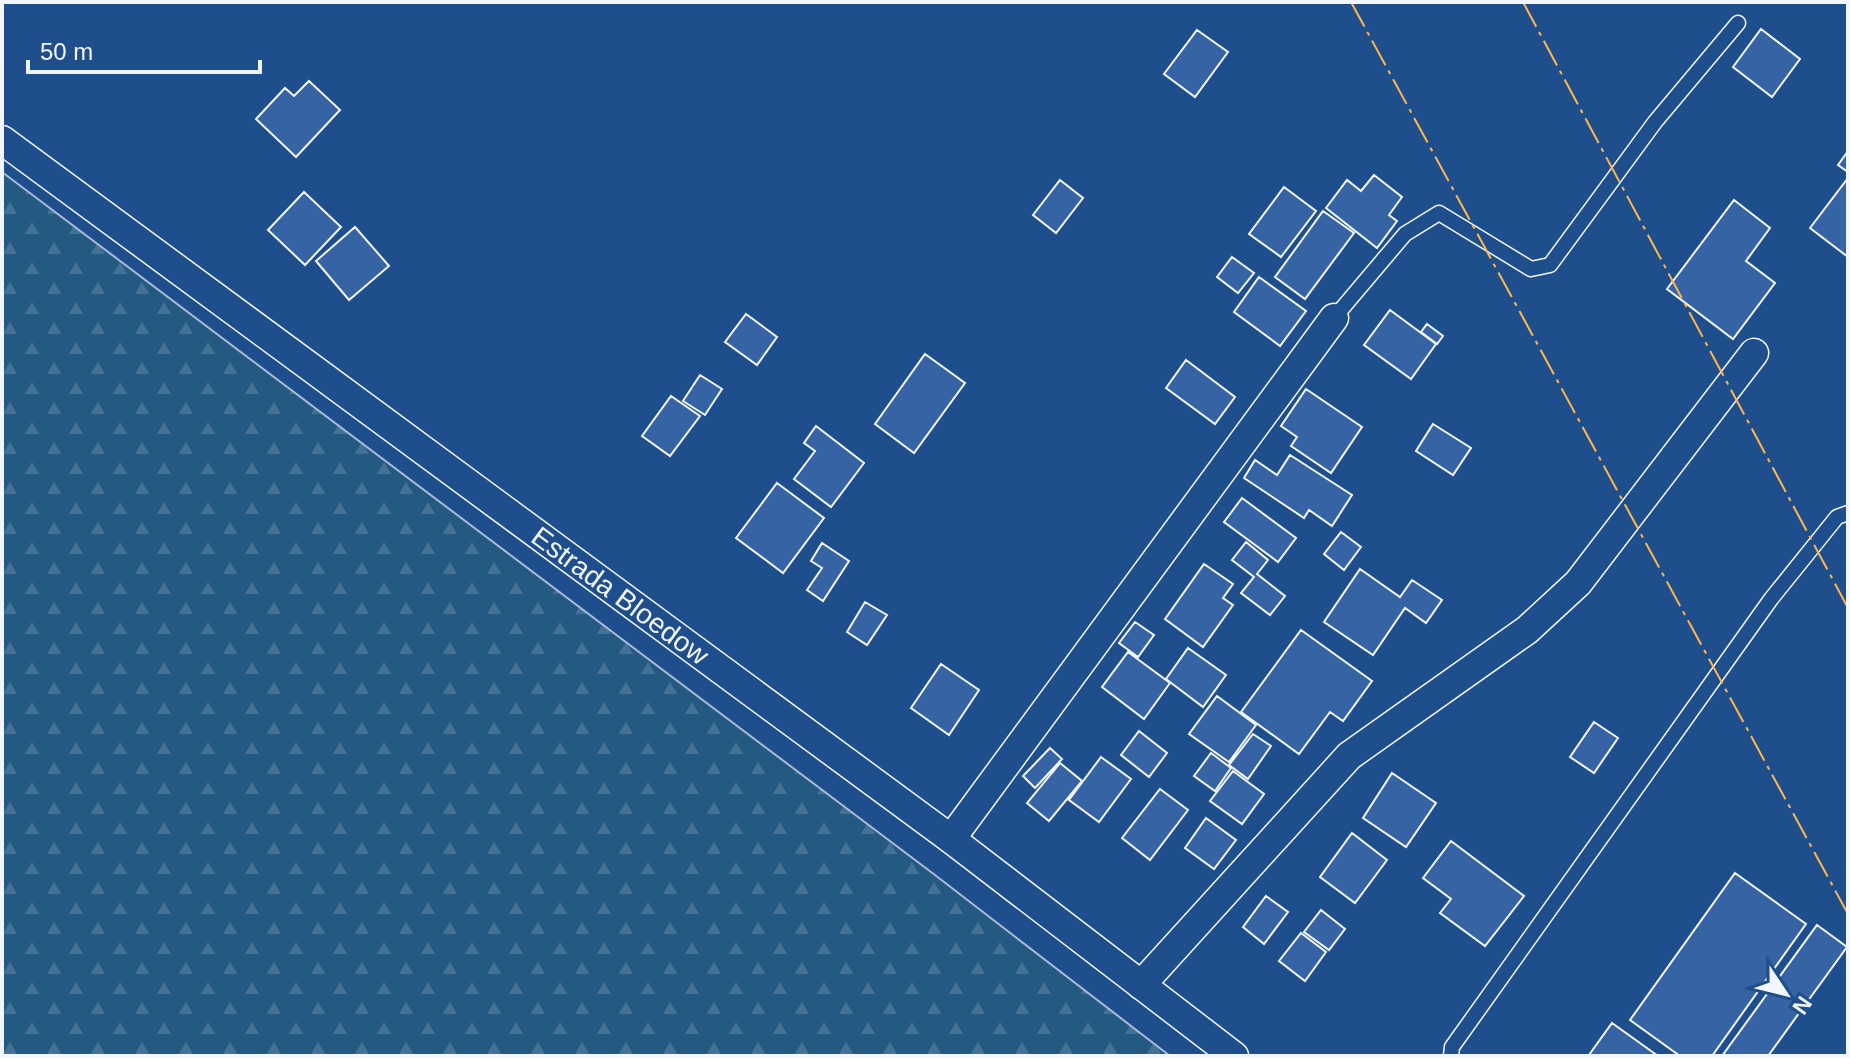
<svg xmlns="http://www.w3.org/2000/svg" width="1850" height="1058" font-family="Helvetica,sans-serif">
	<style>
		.forest { fill: url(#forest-firs); stroke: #a8bbd7; stroke-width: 2 }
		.building { fill: #3563a3; stroke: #f2f6ff; stroke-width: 2 }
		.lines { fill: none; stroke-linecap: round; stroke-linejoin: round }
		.lane-casing { stroke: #f2f6ff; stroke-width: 17 }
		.street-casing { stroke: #f2f6ff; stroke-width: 31 }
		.lane { stroke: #1f4e8c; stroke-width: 14 }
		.street { stroke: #1f4e8c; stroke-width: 28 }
		.power { stroke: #ffb74d; stroke-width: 2; stroke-dasharray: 28 6 4 6; stroke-linecap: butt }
		.labels { text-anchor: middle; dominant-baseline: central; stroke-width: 6; stroke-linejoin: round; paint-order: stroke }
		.street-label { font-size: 28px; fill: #f2f6ff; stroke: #1f4e8c }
	</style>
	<defs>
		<pattern id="forest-firs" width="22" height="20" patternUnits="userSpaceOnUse" patternTransform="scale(2)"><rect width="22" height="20" fill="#245a82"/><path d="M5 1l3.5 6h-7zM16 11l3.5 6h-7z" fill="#447295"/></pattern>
	</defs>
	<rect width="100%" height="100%" fill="#1f4e8c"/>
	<!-- forest -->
	<path class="forest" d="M2 172 935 875 1170 1056H2Z"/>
	<!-- building -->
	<path class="building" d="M1761 29 1800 59 1772 97 1733 67Z
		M1197 30 1228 52 1195 97 1164 74Z
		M309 81 340 110 296 157 256 119 285 88 294 96Z
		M1848 151V172L1838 165Z
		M1374 175 1402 197 1389 215 1397 221 1377 248 1326 208 1347 180 1361 191Z
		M1848 178V257L1810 228Z
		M1060 180 1083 198 1056 233 1033 215Z
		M1284 187 1316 211 1281 257 1249 234Z
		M304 192 341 227 305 265 268 230Z
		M1734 200 1770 228 1746 261 1775 283 1733 339 1667 289Z
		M1323 211 1354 233 1305 299 1275 277Z
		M355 227 389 266 349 300 316 261Z
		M1232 257 1254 273 1238 293 1217 277Z
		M1259 277 1306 311 1280 346 1234 312Z
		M1390 310 1436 344 1411 379 1364 345Z
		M746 314 777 337 757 365 725 342Z
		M1427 324 1443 336 1437 344 1421 332Z
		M925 354 965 383 914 453 875 424Z
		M1186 360 1235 397 1215 424 1166 388Z
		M700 375 722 389 705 415 683 401Z
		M1306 389 1362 427 1331 473 1291 446 1297 437 1281 426Z
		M671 396 700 416 670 456 642 436Z
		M1433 424 1471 448 1453 475 1416 451Z
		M816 426 864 463 831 507 794 479 815 451 804 443Z
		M1290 455 1352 495 1332 526 1309 510 1304 518 1244 478 1255 460 1277 475Z
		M777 483 824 518 783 573 736 538Z
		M1242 498 1296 538 1278 562 1224 522Z
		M1341 532 1361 547 1344 570 1324 554Z
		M1246 542 1268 560 1257 574 1285 596 1270 615 1241 593 1254 577 1232 560Z
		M822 543 849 561 823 601 807 590 822 568 811 561Z
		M1204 564 1233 584 1223 598 1233 605 1203 647 1165 619Z
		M1360 569 1400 597 1412 580 1442 600 1426 623 1405 608 1373 655 1324 622Z
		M865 602 887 615 867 645 847 632Z
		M1135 622 1154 635 1138 657 1119 643Z
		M1301 630 1372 681 1343 721 1330 712 1299 754 1241 712Z
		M1188 648 1226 675 1203 707 1166 679Z
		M1128 652 1170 683 1144 719 1102 687Z
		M941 664 979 690 949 735 911 708Z
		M1217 696 1256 725 1229 762 1189 734Z
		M1594 722 1618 738 1594 773 1570 757Z
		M1139 731 1167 753 1149 777 1121 755Z
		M1253 734 1271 746 1248 779 1229 765Z
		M1050 748 1062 759 1035 788 1023 776Z
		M1211 753 1231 768 1215 791 1194 776Z
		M1101 757 1131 779 1099 822 1069 800Z
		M1060 763 1082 781 1049 821 1027 803Z
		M1233 771 1264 794 1242 824 1210 801Z
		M1392 773 1436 803 1406 847 1363 818Z
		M1160 789 1188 810 1150 860 1122 838Z
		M1206 818 1236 840 1214 869 1185 848Z
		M1352 833 1387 860 1355 903 1320 877Z
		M1451 841 1524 896 1485 946 1440 913 1451 899 1423 878Z
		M1735 873 1806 924 1712 1056H1680L1630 1020Z
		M1266 896 1288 912 1264 944 1243 927Z
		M1321 910 1345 929 1329 950 1304 932Z
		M1817 925 1847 947 1768 1056H1722Z
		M1301 933 1326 952 1305 981 1279 961Z
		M1612 1023 1658 1056 1589 1055Z"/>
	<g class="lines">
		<defs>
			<path id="lane" d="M1334 318 1405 234 1439 213 1531 269 1550 265 1655 122 1738 23
				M1451 1056 1452 1047 1771 599 1837 517 1848 513"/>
			<g id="street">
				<path id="s1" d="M2 140 951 839 1234 1056"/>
				<path d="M951 839 1334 318"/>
				<path d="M1141 985 1349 756 1527 630 1578 583 1754 353"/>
			</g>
		</defs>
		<!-- lane casing -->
		<use href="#lane" class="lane-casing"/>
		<!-- street casing -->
		<use href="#street" class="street-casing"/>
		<!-- lane -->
		<use href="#lane" class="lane"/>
		<!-- street -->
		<use href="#street" class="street"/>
		<!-- power -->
		<path class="power" d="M1351 2 1848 914
			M1523 2 1848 608"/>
	</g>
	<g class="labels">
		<!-- street labels -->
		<g class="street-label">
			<text stroke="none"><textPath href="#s1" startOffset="768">Estrada Bloedow</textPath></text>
		</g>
	</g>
	<!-- border -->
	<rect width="1850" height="1058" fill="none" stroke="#f2f6ff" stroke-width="8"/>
	<!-- north arrow -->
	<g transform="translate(1786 994) rotate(125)" stroke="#1f4e8c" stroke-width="6" paint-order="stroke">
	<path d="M0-6L14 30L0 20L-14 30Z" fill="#f2f6ff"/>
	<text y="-12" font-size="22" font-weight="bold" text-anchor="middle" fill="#f2f6ff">N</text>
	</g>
	<!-- scale -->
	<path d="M28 60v12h232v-12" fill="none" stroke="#f2f6ff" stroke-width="4"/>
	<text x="40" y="60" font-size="24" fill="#f2f6ff" stroke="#1f4e8c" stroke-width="6" paint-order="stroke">50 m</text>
</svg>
